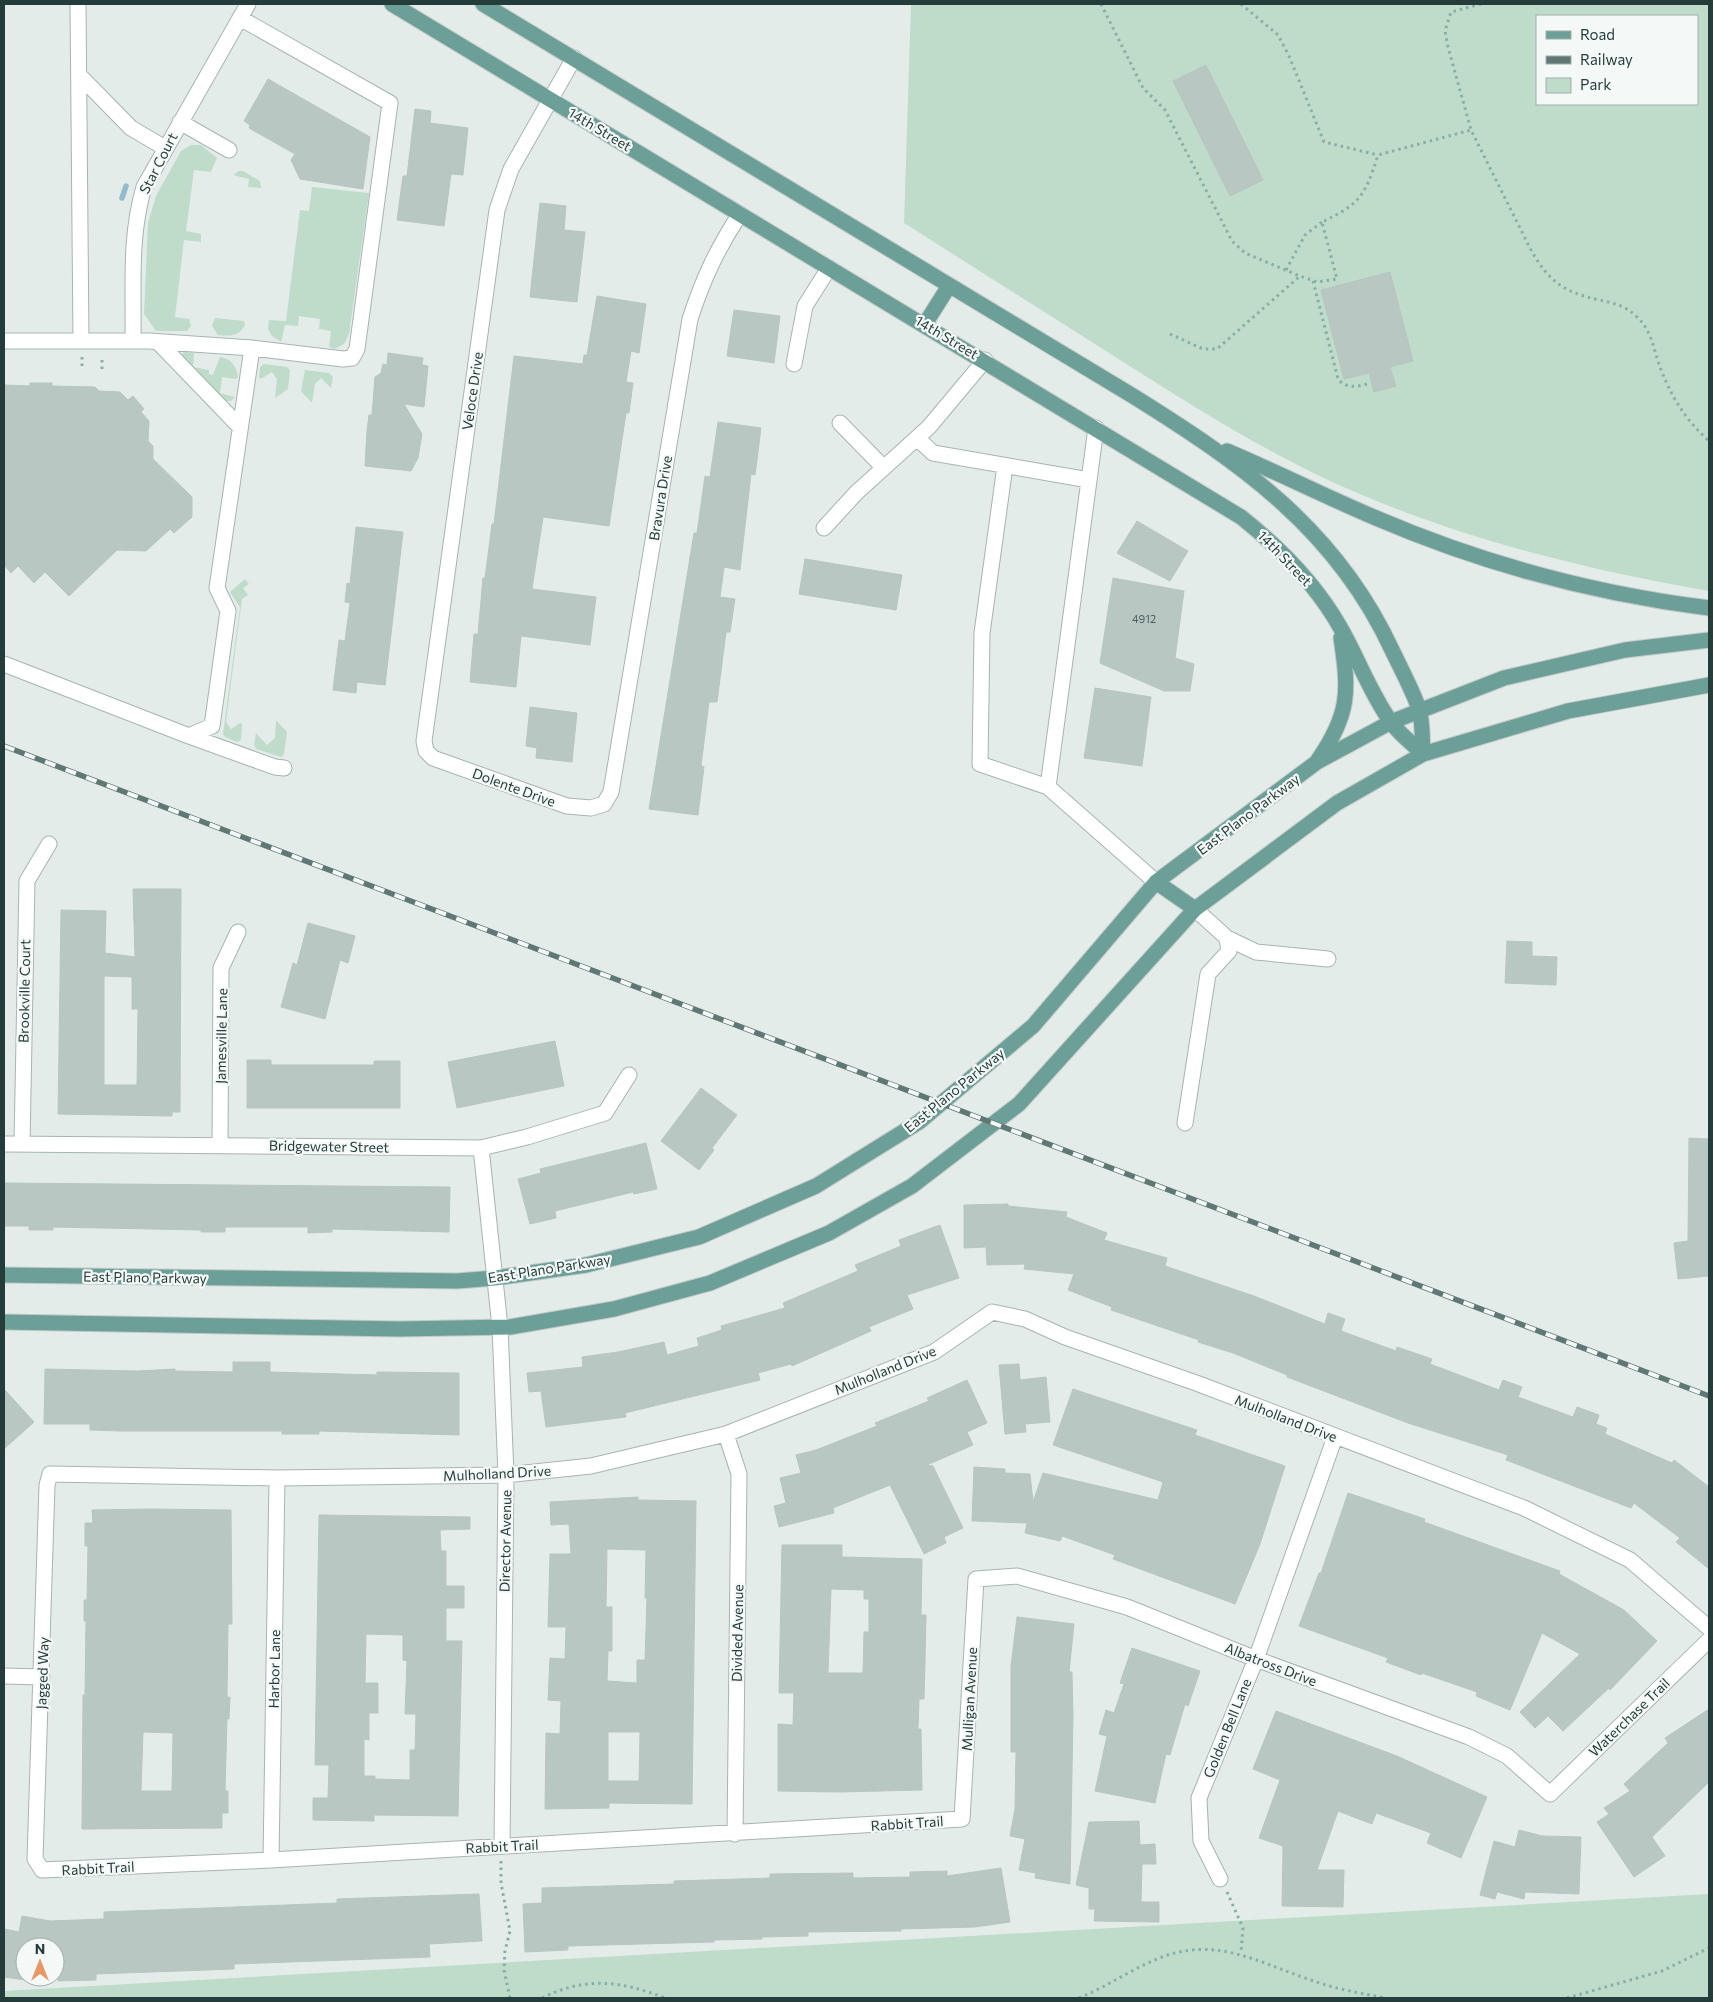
<svg xmlns="http://www.w3.org/2000/svg" width="1713" height="2002" font-family="Commissioner,sans-serif">
	<style>
		.green { fill: #bfdcca; fill-rule: evenodd }
		.lines { fill: none; stroke-linecap: round; stroke-linejoin: round }
		.stream { stroke: #90bccd; stroke-width: 5.5 }
		.building { fill: #b9c7c3; stroke: #b7c6c1; fill-rule: evenodd }
		.minor-casing { stroke: #a7b4b2; stroke-width: 17 }
		.major-casing { stroke: #c2c9c8; stroke-width: 17 }
		.path { stroke: #87aea7; stroke-width: 3; stroke-dasharray: 2.5 4; stroke-linecap: butt }
		.minor { stroke: #fff; stroke-width: 15 }
		.major { stroke: #6c9f98; stroke-width: 15 }
		.rail-casing { stroke: #5f7875; stroke-width: 5.5 }
		.rail { stroke: #f4f9f7; stroke-width: 4; stroke-dasharray: 11; stroke-linecap: butt }
		.labels { text-anchor: middle; dominant-baseline: central; stroke-width: 4.5; stroke-linejoin: round; paint-order: stroke }
		.number-label { font-size: 11px; fill: #4a605c }
		.street-label { font-size: 14px; fill: #253d3a; stroke: #f4f9f7 }
	</style>
	<rect width="100%" height="100%" fill="#e4ecea"/>
	<!-- green -->
	<path class="green" d="M911 4H1709V591C1588 570 1469 541 1355 492 1271 456 1194 407 1117 358 1046 313 975 268 904 223ZM1537 16H1697V104H1537Z
		M191 145H201L217 158 211 172 194 170 186 231 201 234V242L184 240 175 317 189 319 191 326 187 331H156L144 314 148 223 156 196 181 151Z
		M239 171H243L260 181 261 188 248 187 249 179 233 175Z
		M312 187 369 193 349 334 344 344 334 349 329 347 331 331 319 329 320 319 299 316 298 326 285 325 281 342 272 336 268 329 269 320 286 321 300 210 309 211Z
		M215 318 244 321 245 325C238 337 231 336 218 335L212 326Z
		M184 352 194 353 193 367 209 370V374L213 375 220 357C230 358 237 366 238 377L236 379 222 377 220 393 235 397 231 401H224L187 363 182 354Z
		M264 364 287 367 290 370 288 389 275 398 277 379 272 372 261 379 259 377 260 367Z
		M305 370 329 373 333 377 331 388 321 378 315 384 312 403 301 391Z
		M245 579 249 584 243 588 248 595 242 599 226 722 231 729 240 723 242 724 241 740 237 742 225 737 223 734 240 607 230 592Z
		M276 720 287 732 284 754 281 757 256 749 254 745 256 733 267 745 275 738Z
		M1709 1894V1998H4V1991Z"/>
	<g class="lines">
		<!-- stream -->
		<path class="stream" d="M122 198 126 186"/>
	</g>
	<!-- building -->
	<path class="building" d="M1206 65 1263 180 1230 196 1173 81Z
		M268 79 370 137 363 189 300 179 291 160 295 154 249 128 250 125 244 121Z
		M415 109 431 111 430 123 468 128 463 175 451 174 444 226 397 220 403 176H407Z
		M540 203 566 206 564 230 585 232 577 302 530 297Z
		M1390 272 1413 361 1390 367 1396 386 1374 392 1369 373 1344 379 1321 290Z
		M597 296 646 304 639 353 631 351 626 382 633 383 629 413H626L609 526 543 517 532 589 596 597 590 645 521 636 516 687 470 682 474 634H478L483 578H485L492 524H494L514 356 583 364 584 355H587Z
		M734 310 780 316 774 363 727 356Z
		M388 353 423 358 422 365 428 366 424 407 404 404 422 434 418 458 411 471 365 466 367 431 369 415H372L375 377 381 373 383 364 387 365Z
		M30 383H52V386L95 387 99 391 120 392 128 400 133 396 144 409 141 412 149 421 148 441 153 446V459L192 497V517L174 533 170 529 146 551 117 550 69 596 45 572 34 583 18 566 11 573 4 565V385L30 386Z
		M718 422 761 428 755 475 751 474 740 570 724 567 720 597 735 599 730 632H726L717 702H709L701 766 704 767 698 815 649 809 694 533H697L705 476 710 477Z
		M1137 521 1188 551 1170 581 1117 553Z
		M356 527 403 532 385 685 357 682 356 693 333 690 339 640 345 641 350 603 345 602 347 583 350 584Z
		M805 559 902 575 896 610 799 594Z
		M1113 578 1184 591 1175 658 1194 664 1190 691H1164L1100 663Z
		M1095 688 1151 697 1142 766 1084 758Z
		M530 707 577 713 572 762 536 758 537 748 526 746Z
		M133 889H181L180 1112H172V1116L58 1114 61 910 106 911 105 953 135 957ZM104 976 132 977V1009H138L137 1085H104Z
		M308 923 355 936 348 963 340 960 325 1019 281 1007 293 963 297 965Z
		M1507 941 1532 942V956L1557 957 1556 985 1505 983Z
		M555 1041 564 1086 457 1108 448 1062Z
		M247 1060H271V1065H374V1061H400V1108H247Z
		M701 1088 737 1115 712 1148 714 1150 699 1170 661 1141Z
		M1689 1138 1709 1139V1276L1678 1279 1674 1243 1688 1241Z
		M646 1143 657 1189 634 1194 633 1192 555 1211 556 1218 530 1224 518 1179 541 1173 540 1169Z
		M4 1183 450 1187 449 1232 332 1229V1232L308 1233V1227H225V1232H201V1230L53 1227V1230H29V1226H4Z
		M1008 1204V1206L1067 1212 1066 1217 1107 1233 1104 1240 1167 1258 1165 1266 1254 1296 1325 1324 1328 1313 1345 1319 1341 1331 1396 1351 1397 1347 1432 1359 1430 1364 1499 1390 1503 1380 1522 1387 1518 1397 1573 1417 1577 1407 1599 1415 1596 1424 1607 1428 1605 1434 1672 1463 1674 1460 1709 1487V1569L1676 1542 1680 1538 1634 1503 1631 1508 1506 1460 1508 1455 1408 1423 1287 1377V1375L1233 1353 1198 1342 1199 1340 1111 1310 1112 1307 1068 1290 1074 1274 1024 1269 1025 1264 987 1265 986 1247 964 1248V1205Z
		M940 1225 959 1278 907 1295 913 1309 869 1327 871 1331 792 1366 791 1364 758 1373 760 1380 625 1413 626 1417 546 1427 541 1391 529 1392 527 1373 583 1367 582 1357 618 1352 664 1342 667 1355 699 1346 697 1338 722 1330 721 1326 785 1308 783 1303 858 1271 855 1265 901 1246 899 1240Z
		M233 1362H270V1372L377 1375V1372L459 1373V1435L319 1431V1434H282V1431H120L90 1430V1424H44L45 1369 138 1371 175 1369V1371L233 1372Z
		M1019 1364 1020 1380 1046 1377 1050 1422 1025 1424 1026 1432 1005 1434 999 1365Z
		M967 1380 987 1423 967 1432 973 1445 927 1465 933 1466 963 1528 944 1537 946 1543 924 1554 890 1485 833 1508 834 1513 779 1527 774 1506 786 1503 780 1478 801 1473 796 1455 816 1450 877 1426 875 1423 929 1401 927 1398Z
		M4 1389 34 1422 4 1449Z
		M1073 1389 1197 1430 1195 1435 1285 1466 1260 1544 1235 1604 1113 1559 1115 1555 1062 1536 1060 1541 1025 1533 1027 1523 972 1521 974 1467 1005 1469V1473L1030 1474 1033 1502 1043 1473 1158 1500 1163 1482 1053 1445Z
		M1348 1493 1425 1519 1424 1522 1560 1571 1559 1574 1624 1610 1657 1641 1610 1690 1609 1688 1563 1731 1548 1716 1535 1728 1520 1712 1580 1654 1542 1633 1510 1710 1476 1696 1477 1692 1422 1673 1421 1675 1386 1662 1388 1658 1299 1626 1319 1573H1321Z
		M638 1497V1500L696 1501 692 1804 609 1803V1808L545 1809 546 1733 560 1734 561 1701 548 1700 550 1658 565 1659 566 1627H548L550 1554H571L569 1524 551 1525 550 1502ZM607 1549 646 1550 645 1598H647L645 1660H637V1683L607 1681 608 1651H612V1607H606ZM608 1732H640L639 1781H608Z
		M148 1509 231 1510 232 1624H228L227 1697H230L229 1719H227L225 1791H228V1813H222V1828L82 1829 83 1695H85L86 1621H84V1600H87L88 1546H85V1523H93L92 1510ZM143 1732 173 1733 172 1791H141Z
		M319 1515 470 1517V1529L440 1530 441 1551H446V1586H464V1608H446V1641H462L458 1816 374 1815V1821L313 1820V1798H328L329 1765H315ZM366 1634 403 1635V1660L407 1661 405 1714H416L415 1750H410V1780L375 1779V1776H364V1739L369 1740V1713H378V1683H365Z
		M782 1545H842V1557L922 1559 921 1615H926L925 1663 924 1699H919L918 1729H921L922 1790 839 1792 778 1791V1724L793 1725 794 1693H779ZM831 1589 864 1590V1599H869V1632H864L863 1673H828Z
		M1017 1617 1074 1624 1069 1672H1072L1073 1716 1070 1884 1035 1878 1036 1873 1019 1870 1025 1839 1010 1836 1015 1809 1016 1752H1011V1666Z
		M1132 1648 1200 1671 1188 1706 1185 1704 1170 1755 1166 1754 1155 1803 1095 1791 1107 1736 1099 1734 1106 1710 1114 1713 1124 1684 1120 1683Z
		M1709 1709V1782L1652 1837 1665 1856 1634 1877 1597 1822 1609 1814 1604 1808 1630 1791 1624 1784 1668 1743 1665 1738Z
		M1276 1711 1397 1756 1487 1797 1461 1858 1427 1843 1431 1833 1376 1813 1372 1824 1338 1811 1317 1870H1344L1343 1907 1282 1906 1283 1846 1259 1838 1280 1780 1253 1769Z
		M1139 1821 1140 1845 1155 1844 1156 1864H1142L1141 1902H1159V1922L1094 1921 1095 1909H1089V1888L1076 1885 1089 1822Z
		M1519 1830 1542 1836 1581 1837 1579 1894 1525 1892 1524 1899 1497 1892 1495 1899 1480 1895 1494 1841 1515 1847Z
		M1001 1868 1010 1922 975 1927 901 1929V1931L808 1932V1936L762 1937V1939L714 1940V1942L568 1946V1950L525 1952 523 1904 542 1903V1888L674 1884V1881L770 1878V1874L853 1873V1878L910 1877V1872L947 1871V1876Z
		M479 1894 482 1941 429 1944 430 1957 234 1964V1969L96 1974V1980L58 1981 57 1947H25V1980L4 1977V1929L19 1932 22 1916 50 1921 104 1919V1912L337 1903V1899Z"/>
	<g class="lines">
		<defs>
			<path id="minor" d="M78 4 81 341
				M574 58 511 169 497 210 424 741 426 751 433 758 567 806 591 808 604 804 611 792 690 319C703 279 717 249 740 214
				M79 75 131 128 165 148
				M180 122 229 150
				M4 341H149L252 348 343 359 352 358 357 349 390 103 240 18
				M133 341C134 290 129 237 144 187L248 4
				M158 342 240 427
				M794 364 805 306 829 268
				M840 423 884 468
				M1096 428 1048 787 1156 882
				M917 438 933 453 1089 480
				M1005 466 982 633 980 764 1048 787
				M824 528 856 493 929 427 985 360
				M4 664 189 736 212 726 228 611 217 588 252 348
				M189 736 275 767 284 768
				M1195 909 1227 938 1256 952 1328 959
				M1185 1123 1208 974 1229 951 1227 938
				M4 1144 481 1148 527 1137 605 1113 629 1075
				M22 1144 27 881 49 844
				M220 1144 221 968 238 932
				M481 1148 500 1327 506 1475 502 1846
				M726 1434 739 1474 735 1834
				M1709 1628 1630 1560 1524 1508 1199 1384 1065 1337 1025 1319 992 1312 934 1352 726 1434 591 1466 506 1475 277 1478 50 1474 47 1485 35 1859 42 1870 271 1860 962 1819 976 1579 1017 1576 1127 1607 1256 1659 1469 1737 1507 1756 1550 1794 1709 1640
				M4 1676 42 1677
				M271 1860 277 1478
				M1220 1879 1201 1841 1199 1798 1256 1659 1335 1437"/>
			<path id="major" d="M392 4 1241 517C1280 548 1315 583 1340 627 1358 658 1370 693 1391 722 1399 734 1413 744 1423 754
				M483 4 1133 396C1242 464 1336 529 1392 650 1401 669 1412 689 1419 709 1423 722 1422 740 1423 754
				M925 324 949 286
				M1227 451C1277 472 1326 497 1376 518 1481 563 1596 594 1709 608
				M1318 760C1350 714 1349 691 1341 638
				M1156 882 1195 909
				M4 1275 457 1281 495 1278 586 1265 699 1237 816 1186 919 1122 1033 1026 1156 882 1317 762 1391 722 1504 678 1625 650 1709 640
				M4 1322 399 1329 510 1327 614 1309 710 1283 829 1233 912 1186 1019 1104 1195 909 1337 803 1423 754 1568 711 1709 685"/>
		</defs>
		<!-- minor casing -->
		<use href="#minor" class="minor-casing"/>
		<!-- major casing -->
		<use href="#major" class="major-casing"/>
		<!-- path -->
		<path class="path" d="M1101 4 1143 88 1165 110 1232 241 1245 253 1300 276
			M1241 4 1278 35 1289 56 1324 142 1378 155
			M1481 4 1451 12 1445 31 1448 47 1471 130 1531 250C1549 282 1564 292 1599 300 1614 303 1626 306 1637 317 1653 331 1654 354 1662 372 1673 400 1687 421 1709 441
			M1286 270 1305 235 1322 222
			M1313 281 1338 379C1347 390 1359 386 1371 383
			M1170 334 1203 349H1217L1300 276 1317 282 1337 279 1322 222C1360 204 1365 196 1378 155L1471 130
			M82 357V369
			M102 369V357
			M501 1861V1883L510 1931 505 1951 504 1970 510 1998
			M1227 1892 1243 1928 1241 1953
			M542 1998C586 1976 621 1981 665 1998
			M1079 1998C1109 1986 1137 1965 1168 1955 1221 1938 1262 1964 1311 1980 1335 1989 1360 1993 1385 1998
			M1567 1998 1662 1971 1709 1948"/>
		<!-- minor -->
		<use href="#minor" class="minor"/>
		<!-- major -->
		<use href="#major" class="major"/>
		<defs>
			<path id="rail" d="M4 746 1709 1396"/>
		</defs>
		<!-- rail casing -->
		<use href="#rail" class="rail-casing"/>
		<!-- rail -->
		<use href="#rail" class="rail"/>
	</g>
	<g class="labels">
		<!-- number labels -->
		<g class="number-label">
			<text x="1144" y="618">4912</text>
		</g>
		<!-- street labels -->
		<g class="street-label">
			<text transform="translate(600 129) rotate(31)">14th Street</text>
			<text transform="translate(158 163) rotate(-63)">Star Court</text>
			<text transform="translate(947 337) rotate(31)">14th Street</text>
			<text transform="translate(472 391) rotate(-82)">Veloce Drive</text>
			<text transform="translate(660 498) rotate(-81)">Bravura Drive</text>
			<text transform="translate(1285 558) rotate(46)">14th Street</text>
			<text transform="translate(514 787) rotate(20)">Dolente Drive</text>
			<text transform="translate(1248 814) rotate(-37)">East Plano Parkway</text>
			<text transform="translate(24 991) rotate(-89)">Brookville Court</text>
			<text transform="translate(221 1036) rotate(-89)">Jamesville Lane</text>
			<text transform="translate(954 1090) rotate(-39)">East Plano Parkway</text>
			<text transform="translate(329 1146) rotate(1)">Bridgewater Street</text>
			<text transform="translate(549 1268) rotate(-9)">East Plano Parkway</text>
			<text transform="translate(145 1277) rotate(1)">East Plano Parkway</text>
			<text transform="translate(885 1370) rotate(-22)">Mulholland Drive</text>
			<text transform="translate(1286 1418) rotate(21)">Mulholland Drive</text>
			<text transform="translate(497 1473) rotate(-3)">Mulholland Drive</text>
			<text transform="translate(505 1541) rotate(-89)">Director Avenue</text>
			<text transform="translate(737 1633) rotate(-89)">Divided Avenue</text>
			<text transform="translate(1271 1664) rotate(21)">Albatross Drive</text>
			<text transform="translate(274 1669) rotate(-89)">Harbor Lane</text>
			<text transform="translate(42 1673) rotate(-88)">Jagged Way</text>
			<text transform="translate(969 1699) rotate(-87)">Mulligan Avenue</text>
			<text transform="translate(1629 1717) rotate(-44)">Waterchase Trail</text>
			<text transform="translate(1227 1728) rotate(-68)">Golden Bell Lane</text>
			<text transform="translate(907 1823) rotate(-4)">Rabbit Trail</text>
			<text transform="translate(502 1846) rotate(-3)">Rabbit Trail</text>
			<text transform="translate(98 1868) rotate(-3)">Rabbit Trail</text>
		</g>
	</g>
	<!-- border -->
	<rect width="1713" height="2002" fill="none" stroke="#253d3a" stroke-width="10"/>
	<!-- legend -->
	<rect x="1536" y="15" width="162" height="90" fill="#f4f9f7" stroke="#a1aeab"/>
	<rect x="1546" y="31" width="25" height="8" fill="#6c9f98" stroke="#a1aeab"/>
	<text x="1580" y="40" font-size="15" fill="#253d3a">Road</text>
	<rect x="1546" y="56" width="25" height="8" fill="#5f7875" stroke="#a1aeab"/>
	<text x="1580" y="65" font-size="15" fill="#253d3a">Railway</text>
	<rect x="1546" y="78" width="25" height="15" fill="#bfdcca" stroke="#a1aeab"/>
	<text x="1580" y="90" font-size="15" fill="#253d3a">Park</text>
	<!-- north arrow -->
	<g transform="translate(40 1962)"><circle r="24" fill="#f4f9f7" stroke="#a1aeab"/>
	<path d="M0-4L9 19L0 12L-9 19Z" fill="#e89866"/>
	<text y="-8" font-size="14" font-weight="bold" text-anchor="middle" fill="#253d3a">N</text>
	</g>
</svg>
